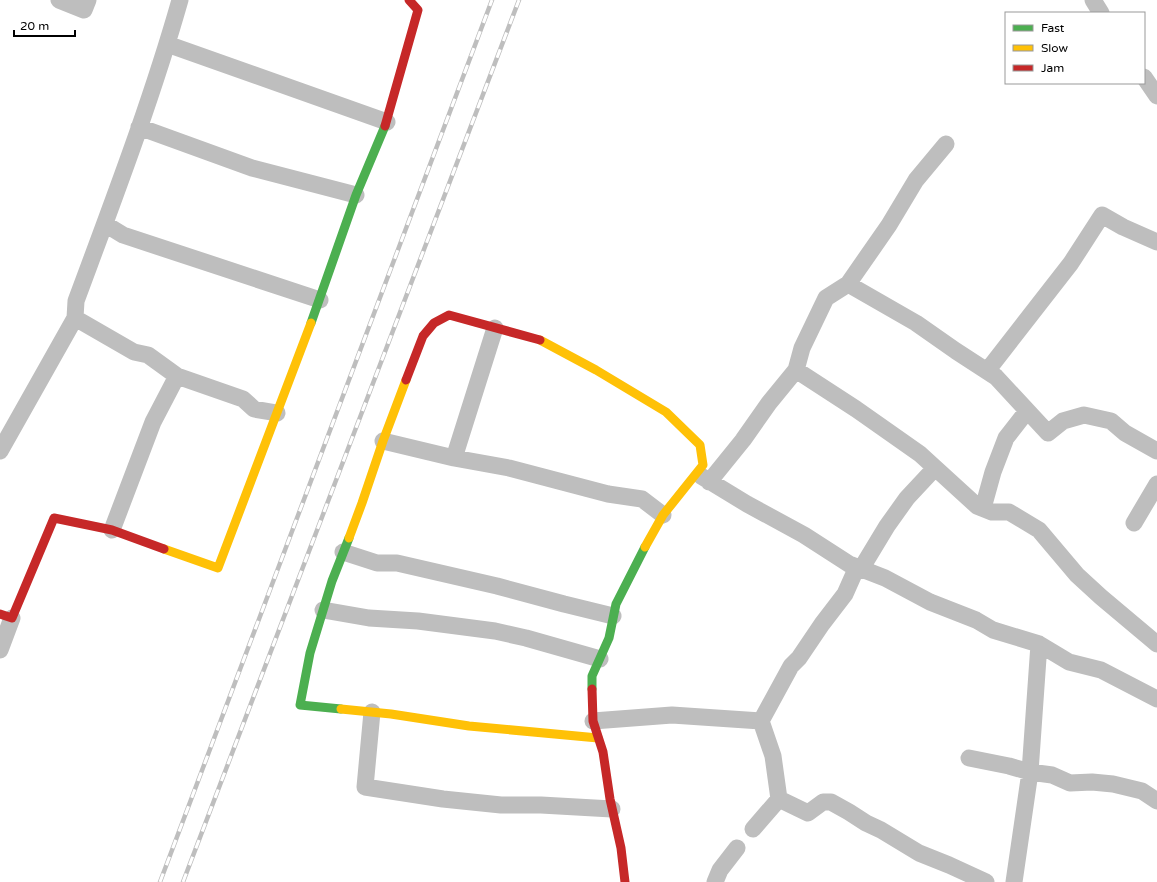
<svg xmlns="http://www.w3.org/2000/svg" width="1157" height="882" font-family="'Varela Round',sans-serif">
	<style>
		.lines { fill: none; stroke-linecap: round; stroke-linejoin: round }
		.street { stroke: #bebebe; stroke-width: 17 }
		.fast { stroke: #4caf50; stroke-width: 9 }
		.slow { stroke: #ffc107; stroke-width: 9 }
		.jam { stroke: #c62828; stroke-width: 9 }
		.rail-casing { stroke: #bebebe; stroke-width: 4.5 }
		.rail { stroke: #fff; stroke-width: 3; stroke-dasharray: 9; stroke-linecap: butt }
	</style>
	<rect width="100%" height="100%" fill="#fff"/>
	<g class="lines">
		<!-- street -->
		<path class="street" d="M59 0 84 10 88 0
			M180 0C151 102 113 201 76 301L75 318 134 352 148 355 177 376 243 399 254 409 277 413
			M1093 0 1101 13
			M167 44 387 122
			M1144 77 1157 96
			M139 127 252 168 356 195
			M105 224 123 235 320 300
			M848 284 889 225 916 180 946 144
			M796 370 856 409 920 454 977 506 992 512H1009L1039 530 1077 575 1101 597 1157 644
			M987 371 1071 263 1102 215 1123 227 1157 242
			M383 441 454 458 509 468 608 494 642 499 663 515
			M0 451 75 318
			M454 458 495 328
			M701 476 747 504 804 535 849 564 885 578 930 602 976 620 993 630 1039 644 1069 662 1101 670 1157 699
			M709 482 743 440 769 403 796 370 802 348 826 298 848 284 916 323 956 351 996 377 1048 433 1063 421 1084 415 1111 421 1125 433 1157 451
			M983 508 993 472 1006 438 1027 411
			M1134 523 1157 484
			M112 530 153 422 177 376
			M343 552 377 563H397L497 586 564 604 613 616
			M861 569 887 526 907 498 935 468
			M323 610 369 618 418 621 495 631 526 638 600 659
			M0 650 12 618
			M372 712 365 787 443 799 501 805H541L612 809
			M593 721 672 715 761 721 773 756 779 799
			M761 721 791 666 799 658 822 624 845 594 857 567
			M969 758 1009 766 1030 772 1052 775 1070 783 1092 782 1113 784 1142 791 1157 801
			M753 829 779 799 808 813 823 802H831L849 812 866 823 881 830 919 853 949 865 986 882
			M715 882 720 870 737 848
			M1014 882 1030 772 1039 644"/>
		<!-- fast -->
		<path class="fast" d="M311 323 356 195 385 126
			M592 689V676L609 638 616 604 645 547
			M341 709 300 705 310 653 332 581 349 538"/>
		<!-- slow -->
		<path class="slow" d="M540 340 596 370 666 412 700 445 703 465 663 515 645 547
			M349 538 362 503 383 441 406 380
			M164 549 218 568 311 323
			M341 709 391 714 469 726 598 738"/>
		<!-- jam -->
		<path class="jam" d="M385 126 418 10 409 0
			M406 380 423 336 434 323 449 315 540 340
			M0 614 12 618 54 518 112 530 164 549
			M592 689 593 721 603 752 610 799 621 848 625 882"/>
		<defs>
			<path id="rail" d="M160 882 492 0
				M183 882 519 0"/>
		</defs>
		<!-- rail casing -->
		<use href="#rail" class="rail-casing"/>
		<!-- rail -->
		<use href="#rail" class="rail"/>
	</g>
	<!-- legend -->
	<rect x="1005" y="12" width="140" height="72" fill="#ffffff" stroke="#999999"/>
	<rect x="1013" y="25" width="20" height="6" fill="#4caf50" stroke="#999999"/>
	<text x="1041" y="32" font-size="12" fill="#000000">Fast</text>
	<rect x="1013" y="45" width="20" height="6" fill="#ffc107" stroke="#999999"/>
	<text x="1041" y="52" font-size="12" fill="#000000">Slow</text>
	<rect x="1013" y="65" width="20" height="6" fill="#c62828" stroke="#999999"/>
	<text x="1041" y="72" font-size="12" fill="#000000">Jam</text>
	<!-- scale -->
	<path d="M14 30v6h61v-6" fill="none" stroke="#000000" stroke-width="2"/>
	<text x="20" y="30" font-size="12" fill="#000000" stroke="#ffffff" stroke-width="3" paint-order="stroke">20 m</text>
</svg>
